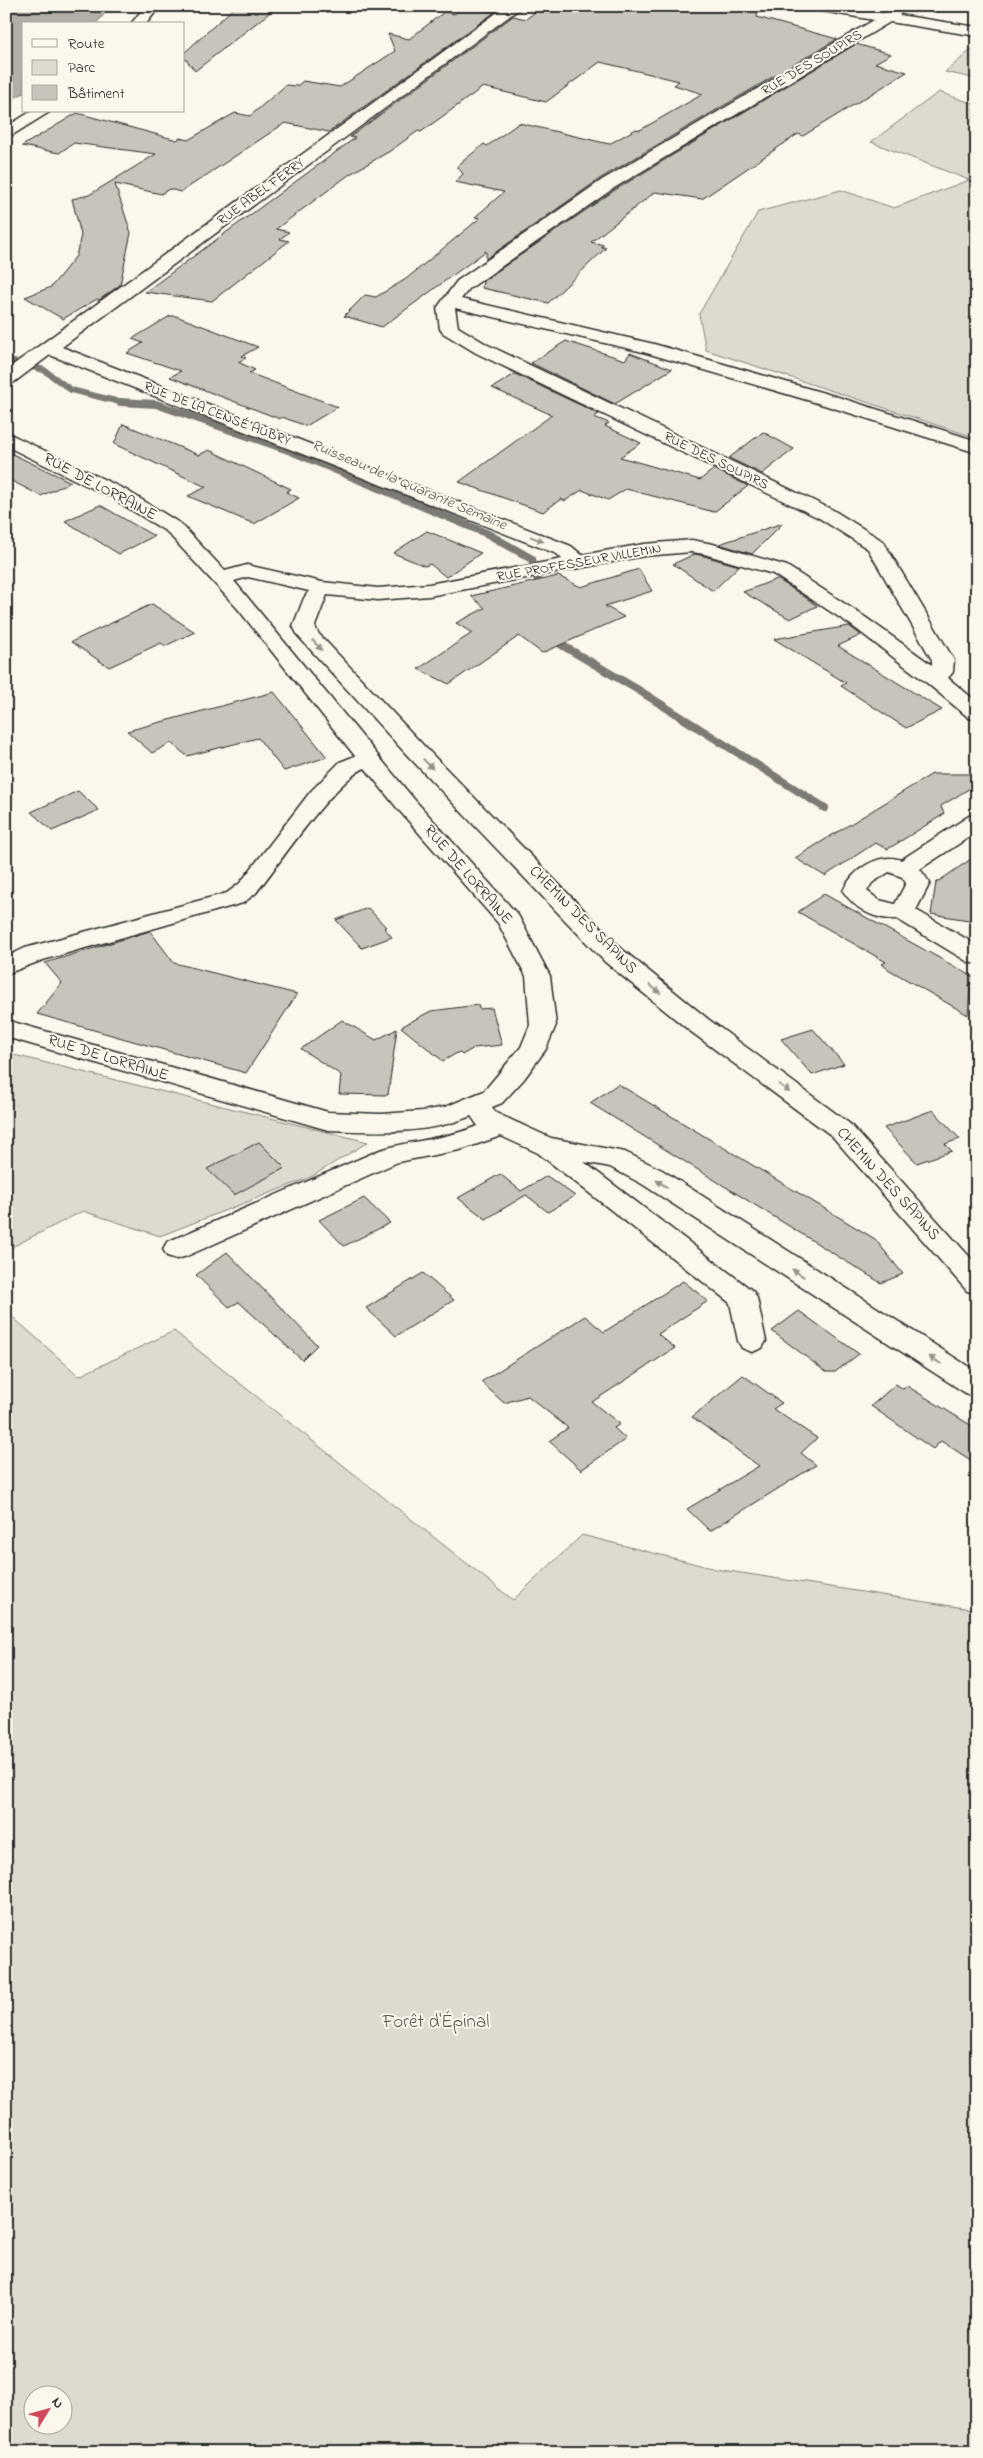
<svg xmlns="http://www.w3.org/2000/svg" width="983" height="2458" font-family="'Indie Flower',sans-serif">
	<style>
		.green { fill: #dddad0; stroke: #84827e; fill-rule: evenodd }
		.water { fill: #b1afa7; stroke: #7b7a75 }
		.lines { fill: none; stroke-linecap: round; stroke-linejoin: round }
		.stream-far1 { stroke: #7b7a75; stroke-width: 6 }
		.stream { stroke: #7b7a75; stroke-width: 8 }
		.building { fill: #c7c4bc; stroke: #2b2b2b }
		.street-casing { stroke: #2b2b2b; stroke-width: 3 }
		.secondary-casing { stroke: #2b2b2b; stroke-width: 3 }
		.street { fill: #fbf7ec; fill-rule: evenodd }
		.secondary { fill: #fbf7ec; fill-rule: evenodd }
		.oneway { fill: #93918c }
		.labels { text-anchor: middle; dominant-baseline: central; stroke-width: 4; stroke-linejoin: round; paint-order: stroke }
		.far-street-label { font-size: 14px; fill: #2b2b2b; stroke: #fbf7ec }
		.far-water-label { font-size: 15px; font-style: italic; fill: #5a5956; stroke: #fbf7ec }
		.street-label { font-size: 16px; fill: #2b2b2b; stroke: #fbf7ec }
		.near-park-label { font-size: 19px; fill: #585754; stroke: #fbf7ec }
	</style>
	<rect width="100%" height="100%" fill="#fbf7ec"/>
	<filter id="ink" filterUnits="userSpaceOnUse"><feTurbulence type="fractalNoise" baseFrequency=".02" numOctaves="2"/><feDisplacementMap in="SourceGraphic" scale="10" xChannelSelector="R" yChannelSelector="G"/><feConvolveMatrix kernelMatrix="1 2 1 2 8 2 1 2 1" color-interpolation-filters="sRGB"/></filter>
	<g filter="url(#ink)">
		<!-- green -->
		<path class="green" d="M977 45V79L945 72Z
			M939 92 977 105V438L706 350 699 314 758 212 841 190 894 208 969 180 871 142Z
			M6 1053 368 1142 311 1177 160 1236 83 1211 6 1250Z
			M6 1311 79 1376 174 1331 513 1600 582 1535 716 1569 977 1610V2452H6ZM32 2396H62V2426H32Z"/>
		<!-- water -->
		<path class="water" d="M6 6H111L96 24H24V93L6 102Z"/>
		<g class="lines">
			<!-- stream-far1 -->
			<path class="stream-far1" d="M6 357 10 361 44 370 71 390 120 402 143 403"/>
			<!-- stream -->
			<path class="stream" d="M120 402 156 404 291 451 488 534 532 559 541 592
				M553 635 555 641 640 691 825 808"/>
		</g>
		<!-- building -->
		<path class="building" d="M236 6H278L195 71 184 57V53Z
			M543 6H743L758 9 757 17 837 39 601 178 486 259V251L382 327 344 316 365 295 376 297 406 279 480 218 475 217 504 192 455 182 463 174 457 166 484 144 487 146 519 123 609 144 636 129 640 130 703 94 674 85 679 81 600 62 546 102 483 87 421 132 418 131 390 151 350 174 276 229 289 232 280 239 289 241 212 301 145 292 355 138 350 137 513 16 526 19Z
			M463 7 495 12 329 132 285 123 181 192 169 189 161 194 115 184 131 233 120 285 99 300 97 299 63 319 25 297 51 287 76 256 81 235 72 199 89 195 156 154 74 143 59 153 22 146 77 113 177 140 180 138 188 140 235 113 250 116 286 85 297 86 303 81 340 87 395 51 388 34 409 39 444 12 454 14Z
			M856 44 891 54 875 63 907 72 803 136 798 134 702 199 655 192 591 242 604 245 601 247 606 248 548 303 482 288 483 281 615 190Z
			M170 316H176L258 347 242 356 246 358 238 362 255 370 249 373 338 407 306 426 282 417 280 419 170 377 181 371 127 353 143 343 132 339Z
			M566 341 625 360 630 353 672 369 615 404 531 363Z
			M515 374 599 414 594 417 609 423 605 426 641 443 620 457 700 480 714 469 748 486 714 512 626 489 608 500 582 490 565 501 561 499 543 512 459 482 552 415 492 388Z
			M123 424 199 455 209 450 291 489 286 492 299 498 254 524 188 496 206 487 114 444Z
			M763 432 794 449 762 474 729 458Z
			M6 451 71 482 41 496 6 478Z
			M100 505 154 536 119 554 65 521Z
			M783 523 752 554 719 544Z
			M427 531 481 553 446 577 430 564 425 566 393 553Z
			M695 554 704 556 739 566 713 591 673 564Z
			M639 569 652 591 605 606 624 617 542 653 519 636 449 684 418 669 472 633 456 623 485 608 471 596 558 576 581 587Z
			M777 579 805 597 817 606 790 619 743 592Z
			M152 604 195 632 165 646 161 643 109 667 71 642Z
			M849 626 861 635 838 646 942 710 906 728 841 686 846 683 774 639Z
			M274 692 327 757 284 771 258 738 187 756 171 743 152 753 127 731Z
			M932 774H977V784L941 806 944 814 888 849 875 843 825 876 795 858Z
			M78 791 99 810 52 831 31 812Z
			M977 855 975 921 931 914 936 883Z
			M824 894 977 979 968 986 970 987 968 1015 888 969 882 964 886 962 798 912Z
			M368 908 386 927 384 928 392 937 362 948 336 920Z
			M150 931 174 963 297 994 246 1073 37 1014 62 983 45 963Z
			M478 1005 479 1009 492 1008 502 1045 474 1048 462 1055 459 1052 443 1061 401 1027 431 1011Z
			M342 1020 376 1040 397 1029 388 1095 339 1094 341 1075 301 1049Z
			M813 1029 844 1064 812 1075 781 1039Z
			M618 1084 875 1239 903 1274 881 1283 590 1103Z
			M933 1110 960 1139 945 1144 952 1151 917 1163 884 1128Z
			M259 1142 285 1168 234 1195 207 1169Z
			M500 1174 521 1191 547 1176 575 1196 548 1212 526 1195 486 1219 458 1198Z
			M364 1198 390 1223 344 1246 319 1220Z
			M227 1252 317 1345 302 1360 239 1302 229 1307 196 1275Z
			M423 1273 454 1300 396 1336 366 1308Z
			M683 1281 708 1301 658 1334 675 1348 592 1402 620 1424 614 1428 626 1439 581 1470 549 1441 568 1428 528 1396 504 1403 481 1382 585 1316 604 1332Z
			M799 1311 859 1354 835 1372H826L772 1331Z
			M743 1375 782 1403 773 1409 817 1438 801 1453 816 1465 710 1531 687 1509 759 1466 692 1417Z
			M896 1384 903 1389 907 1386 977 1429V1464L941 1441 933 1449 871 1406Z"/>
		<g class="lines">
			<defs>
				<path id="street" d="M506 6H523L62 347 571 546 582 555 644 544 692 540 713 544 787 566 865 617 932 665V660L868 549 819 518 476 353 443 333 440 329 437 308 457 281 602 180 874 20 816 10 809 6H845L884 13 892 6H908L899 15 977 27V36L890 22 614 188 469 289 461 299 654 344 838 397 977 441V453L824 405 643 352 455 308 458 327 488 345 833 510 883 541 954 660 953 672 948 678 977 702V720L969 718 927 683 851 625 773 574 704 554 692 552 644 556 429 596 378 600 327 595 315 626 318 633 424 746 623 950 708 1019 850 1124 977 1265V1294L967 1291 832 1136 690 1031 605 962 408 756 298 636 293 626 304 598 309 591 248 577 234 581 413 798 518 915 550 976 556 1025 546 1049 524 1079 502 1103 492 1107 496 1113 551 1138 625 1152 662 1170 977 1372V1397L967 1394 642 1184 610 1167 584 1162 753 1291 757 1298 766 1341 762 1348 752 1352 742 1348 738 1341 730 1303 538 1153 501 1136 460 1150 398 1162 187 1256 177 1259 167 1256 163 1249 167 1242 380 1150C412 1140 447 1139 478 1126L471 1116C426 1135 376 1132 328 1130L6 1037V1020L328 1112 381 1114 423 1111 445 1107 484 1091 521 1047 530 1025 526 976 498 923 397 808 365 768C335 780 279 864 256 893L243 903 43 960 6 974V957L25 948 227 893 240 883 311 791 340 762 355 756 238 609 167 532 112 498 6 446V432L126 490 181 524 225 571 247 565 322 582 378 588 429 584 562 559 557 554 50 355 13 383 6 385V370Z
					M977 814V832L920 869 930 883 916 910 977 945V964L968 962 897 919C874 920 855 909 843 891 852 870 879 852 901 860L969 816ZM889 872 902 877 906 883 895 904 879 900 867 891 872 883Z"/>
				<path id="secondary" d="M145 6H160L146 24H131Z
					M32 111H51L6 139V127Z"/>
			</defs>
			<!-- street casing -->
			<use href="#street" class="street-casing"/>
			<!-- secondary casing -->
			<use href="#secondary" class="secondary-casing"/>
			<!-- street -->
			<use href="#street" class="street"/>
			<!-- secondary -->
			<use href="#secondary" class="secondary"/>
		</g>
		<!-- one-way arrows -->
		<defs><path id="oneway-solid" d="M-6-.8H1V-3.2L6.5 0L1 3.2V.8H-6Z" transform="scale(1.25)"/></defs>
		<g class="oneway">
			<use href="#oneway-solid" transform="translate(537 539) rotate(21)"/>
			<use href="#oneway-solid" transform="translate(317 645) rotate(47)"/>
			<use href="#oneway-solid" transform="translate(428 764) rotate(46)"/>
			<use href="#oneway-solid" transform="translate(655 989) rotate(39)"/>
			<use href="#oneway-solid" transform="translate(784 1088) rotate(37)"/>
			<use href="#oneway-solid" transform="translate(662 1184) rotate(-147)"/>
			<use href="#oneway-solid" transform="translate(798 1273) rotate(-147)"/>
			<use href="#oneway-solid" transform="translate(935 1360) rotate(-148)"/>
		</g>
	</g>
	<g class="labels">
		<!-- far-street labels -->
		<g class="far-street-label">
			<text transform="translate(812 63) rotate(-31)">RUE DES SOUPIRS</text>
			<text transform="translate(261 192) rotate(-36)">RUE ABEL FERRY</text>
			<text transform="translate(217 414) rotate(21)">RUE DE LA CENSÉ AUBRY</text>
			<text transform="translate(716 461) rotate(26)">RUE DES SOUPIRS</text>
			<text transform="translate(579 563) rotate(-10)">RUE PROFESSEUR VILLEMIN</text>
		</g>
		<!-- far-water labels -->
		<g class="far-water-label">
			<text transform="translate(409 485) rotate(23)">Ruisseau de la Quarante Semaine</text>
		</g>
		<!-- street labels -->
		<g class="street-label">
			<text transform="translate(100 487) rotate(28)">RUE DE LORRAINE</text>
			<text transform="translate(468 875) rotate(49)">RUE DE LORRAINE</text>
			<text transform="translate(583 920) rotate(45)">CHEMIN DES SAPINS</text>
			<text transform="translate(108 1058) rotate(17)">RUE DE LORRAINE</text>
			<text transform="translate(888 1184) rotate(48)">CHEMIN DES SAPINS</text>
		</g>
		<!-- near-park labels -->
		<g class="near-park-label">
			<text x="436" y="2022">Forêt d'Épinal</text>
		</g>
	</g>
	<!-- margin -->
	<rect width="983" height="2458" fill="none" stroke="#fbf7ec" stroke-width="25"/>
	<rect x="12" y="12" width="958" height="2433" fill="none" stroke="#2b2b2b" stroke-width="2" filter="url(#ink)"/>
	<!-- legend -->
	<rect x="22" y="22" width="162" height="90" fill="#fbf7ec" stroke="#a8a59f"/>
	<rect x="32" y="39" width="25" height="8" fill="#fbf7ec" stroke="#a8a59f"/>
	<text x="68" y="48" font-size="15" fill="#2b2b2b">Route</text>
	<rect x="32" y="60" width="25" height="15" fill="#dddad0" stroke="#a8a59f"/>
	<text x="68" y="72" font-size="15" fill="#2b2b2b">Parc</text>
	<rect x="32" y="85" width="25" height="15" fill="#c7c4bc" stroke="#a8a59f"/>
	<text x="68" y="98" font-size="15" fill="#2b2b2b">Bâtiment</text>
	<!-- north arrow -->
	<g transform="translate(48 2410) rotate(53)"><circle r="24" fill="#fbf7ec" stroke="#a8a59f"/>
	<path d="M0-4L9 19L0 12L-9 19Z" fill="#d1495b"/>
	<text y="-8" font-size="14" font-weight="bold" text-anchor="middle" fill="#2b2b2b">N</text>
	</g>
</svg>
